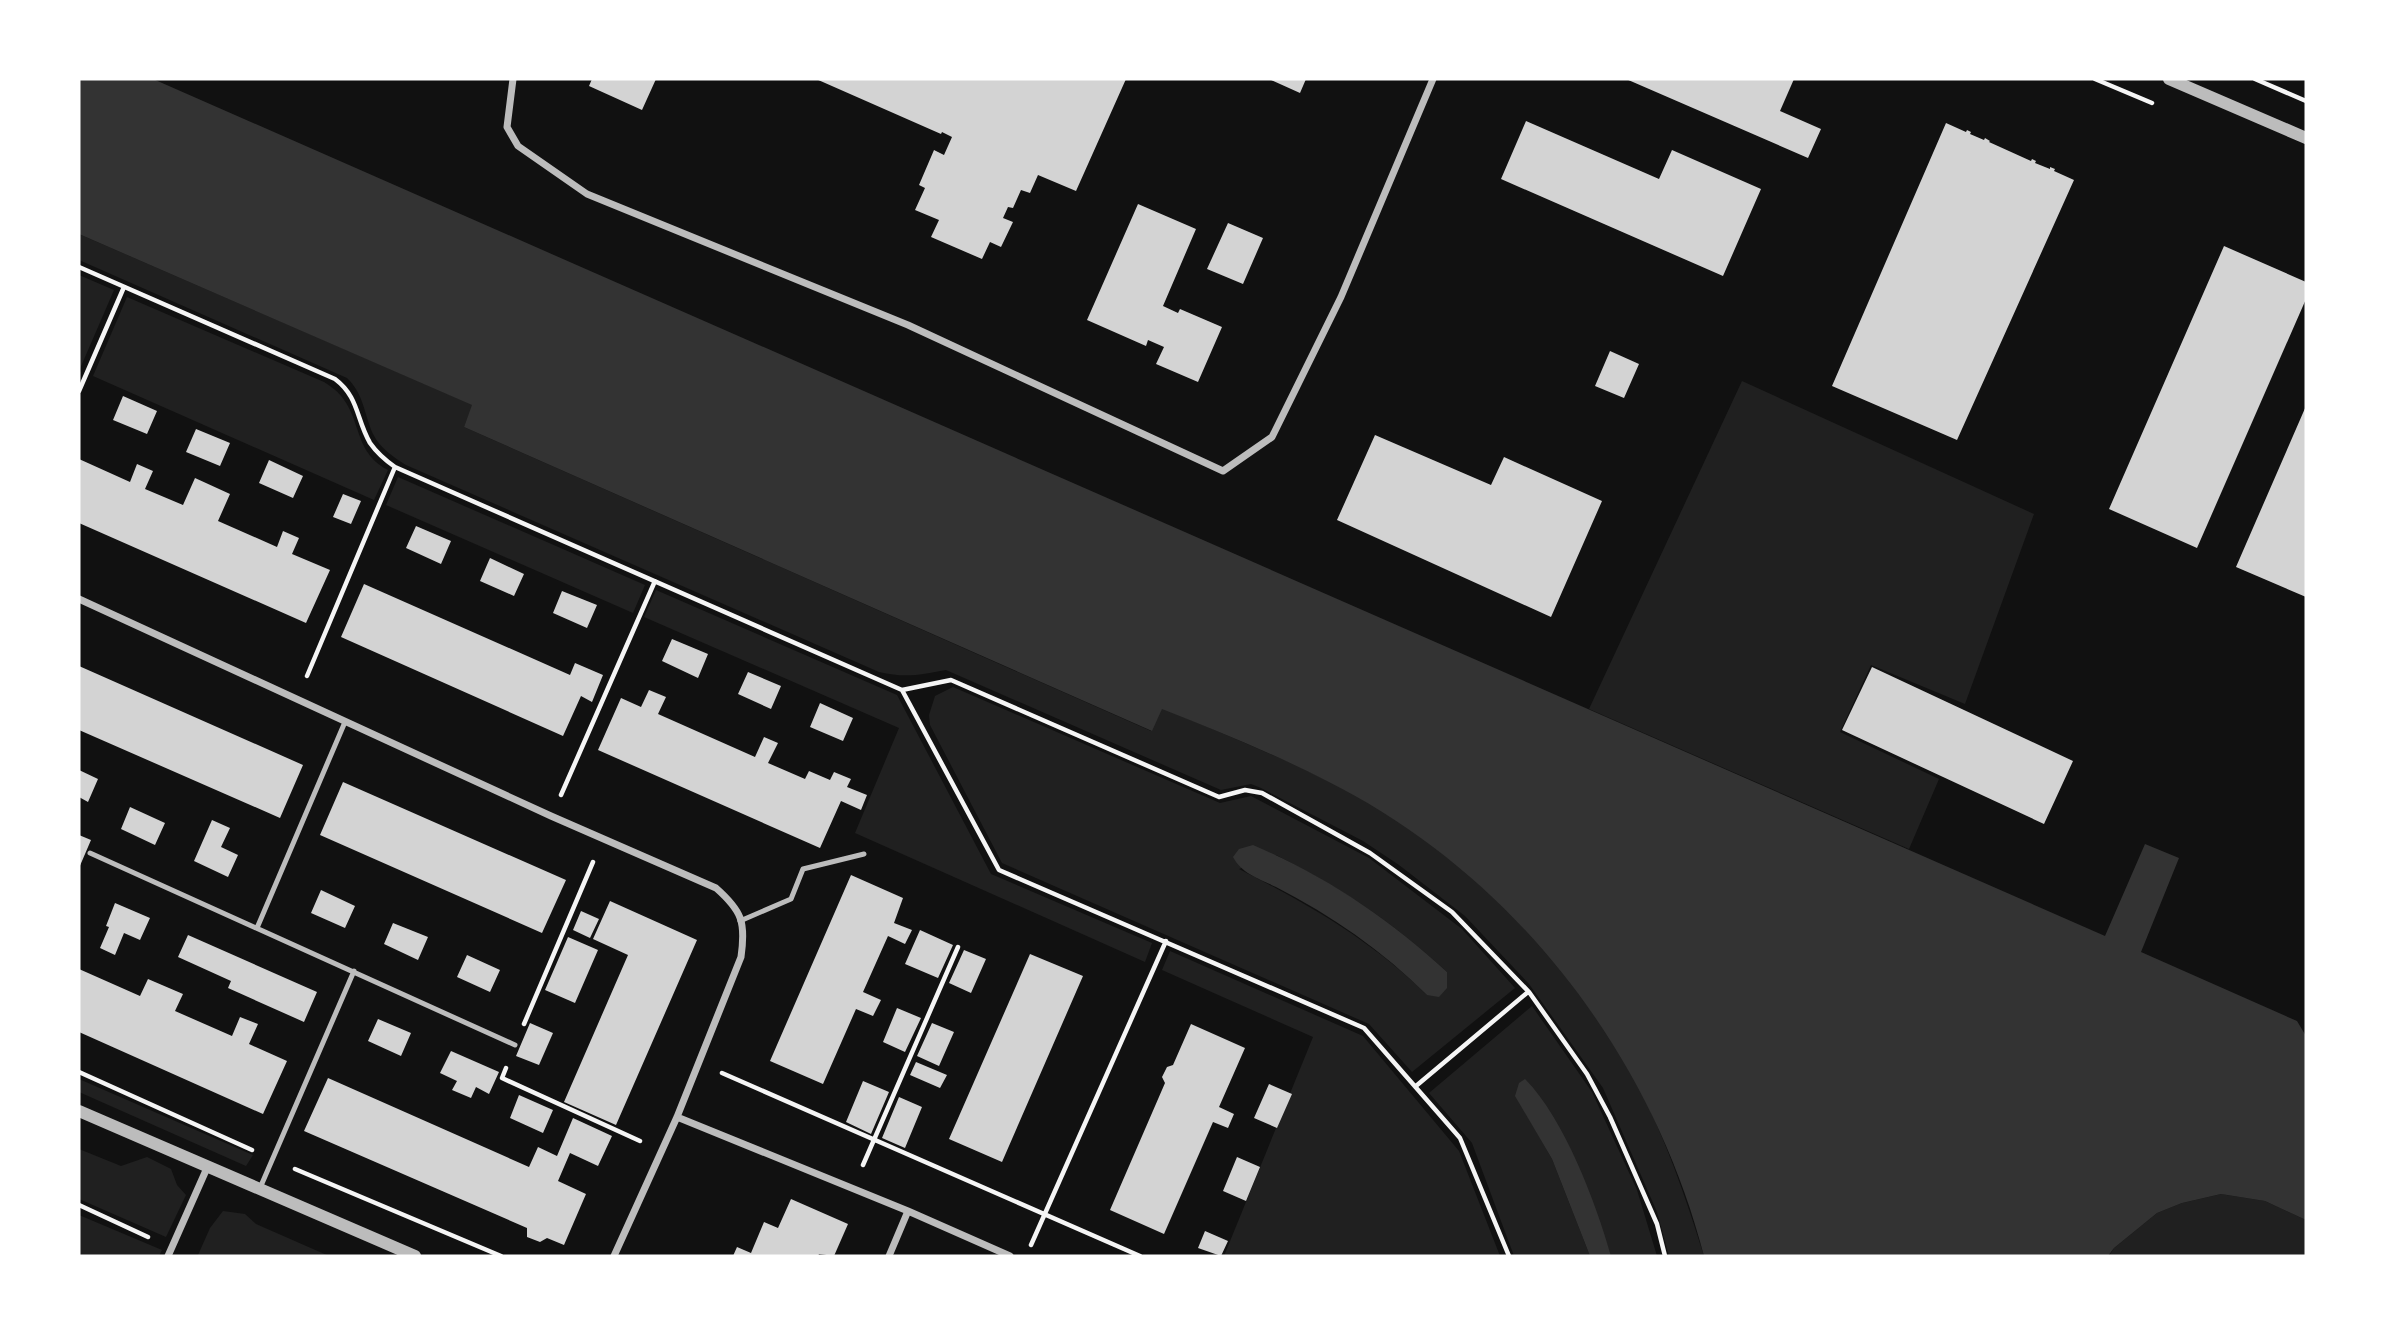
<svg xmlns="http://www.w3.org/2000/svg" width="2385" height="1335" font-family="Karla,sans-serif">
	<style>
		.green { fill: #202020; fill-rule: evenodd }
		.water { fill: #333 }
		.building { fill: #d3d3d3 }
		.lines { fill: none; stroke-linecap: round; stroke-linejoin: round }
		.path { stroke: #f5f5f5; stroke-width: 4.5 }
		.service { stroke: #bcbcbc; stroke-width: 5 }
		.minor { stroke: #bcbcbc; stroke-width: 7 }
		.tertiary { stroke: #bcbcbc; stroke-width: 12 }
	</style>
	<rect width="100%" height="100%" fill="#111"/>
	<!-- green -->
	<path class="green" d="M79 234 473 405 464 427 1151 731 1162 708C1217 731 1273 754 1327 780 1448 841 1553 940 1622 1056 1658 1117 1683 1188 1704 1256H1669L1657 1212 1603 1088 1529 984 1465 916 1399 865 1363 841 1261 788 1251 784 1221 790 946 670C920 675 905 678 879 672L406 465C393 457 380 448 373 434 364 414 364 394 347 378L79 260Z
		M79 275 114 290 79 371 81 372 79 378Z
		M127 297 324 382C367 407 347 449 388 470L374 500 93 376Z
		M1742 381 2034 514 1965 704 1871 665 1840 732 1939 779 1909 849 1589 709Z
		M398 477 645 585 633 613 386 505Z
		M656 590 897 695 991 874 1152 943 1145 962 855 833 899 728 644 617Z
		M953 687 1220 803 1251 796 1369 858 1462 929 1515 988 1412 1072 1369 1024 1002 863 930 725 929 715 935 696ZM1276 855C1344 890 1390 920 1447 972L1427 995C1371 940 1308 904 1239 869Z
		M1170 951 1363 1036 1459 1151 1500 1256H1224L1313 1037 1162 970Z
		M1532 1006 1592 1092 1637 1190 1657 1256H1611L1586 1186 1516 1096 1552 1159 1590 1256H1514L1472 1143 1429 1093Z
		M79 1079 253 1155 246 1166 79 1092Z
		M79 1149 121 1166 147 1157 171 1169 177 1185 186 1195 166 1237 79 1199Z
		M2221 1194 2265 1201 2306 1220V1256H2109L2114 1248 2157 1213 2182 1203Z
		M223 1211 245 1214 256 1224 329 1256 198 1255 210 1228Z
		M79 1215 162 1250 159 1256H79Z"/>
	<!-- water -->
	<path class="water" d="M79 79H153L2105 936 2145 844 2179 858 2141 952 2297 1021 2306 1036V1220L2265 1201 2221 1194 2182 1203 2157 1213 2114 1248 2108 1256H1704C1652 1055 1515 875 1327 781 1274 754 1218 731 1162 709L1152 731 464 427 472 405 79 234Z
		M1253 845C1326 876 1388 918 1447 972V988L1439 997 1427 995C1383 951 1331 915 1276 887 1260 879 1242 874 1233 857L1239 849Z
		M1525 1079C1564 1118 1596 1203 1611 1256H1590L1552 1159 1515 1096 1519 1083Z"/>
	<!-- building -->
	<path class="building" d="M592 79H656L642 110 589 86Z
		M816 79H1126L1076 191 1038 175 1030 193 1021 190 1013 208 1008 207 1003 218 1013 222 1001 247 990 242 982 259 931 237 939 220 915 210 925 188 919 185 934 150 944 155 952 137 942 132 941 134Z
		M1269 79H1306L1300 93Z
		M1626 79H1794L1780 111 1821 129 1808 158Z
		M1526 121 1659 179 1672 150 1761 189 1723 276 1501 179Z
		M1946 123 1966 132 1967 130 1971 132 1970 134 1984 140 1985 138 1990 141 1989 142 2031 161 2032 159 2036 161 2035 163 2050 169V167L2055 169 2054 171 2074 180 1957 440 1832 386Z
		M1138 204 1196 229 1163 306 1178 313 1180 309 1222 327 1198 382 1156 364 1164 347 1148 340 1146 346 1087 320Z
		M1228 223 1263 238 1243 284 1207 269Z
		M2224 246 2306 282V299L2197 548 2109 509Z
		M1610 351 1639 364 1624 398 1595 386Z
		M123 396 157 411 147 434 113 420Z
		M2306 406V597L2236 567Z
		M196 429 230 443 220 466 186 452Z
		M1375 435 1491 485 1504 457 1602 501 1551 617 1337 520Z
		M79 459 130 482 137 464 153 471 145 489 183 505 195 478 230 494 218 521 277 547 283 531 299 538 292 554 330 570 306 623 79 523Z
		M269 460 303 476 293 498 259 483Z
		M343 494 361 501 351 524 333 517Z
		M416 526 451 541 441 564 406 548Z
		M490 558 524 574 514 596 480 581Z
		M364 584 570 675 575 663 603 675 592 702 581 696 563 736 341 637Z
		M562 591 597 605 587 628 553 613Z
		M672 639 708 654 698 678 662 661Z
		M79 666 303 765 280 818 79 730Z
		M1872 667 2073 761 2044 824 1842 730Z
		M748 672 781 686 771 709 738 694Z
		M649 690 666 697 658 714 755 757 764 737 778 743 768 763 805 779 809 771 830 780 834 772 851 779 847 787 867 795 861 810 841 801 820 848 598 750 621 698 641 707Z
		M820 703 853 718 843 741 810 727Z
		M79 770 98 779 88 802 79 797Z
		M343 782 566 880 542 933 320 835Z
		M130 807 165 823 155 845 121 829Z
		M212 820 230 828 221 847 238 855 228 877 194 861Z
		M79 835 91 840 79 868Z
		M851 875 903 898 894 923 912 930 905 944 888 936 863 992 881 1000 873 1016 856 1009 823 1084 770 1061Z
		M321 890 355 906 345 928 311 913Z
		M610 901 697 940 616 1125 564 1102 628 955 593 939Z
		M115 903 150 918 140 940 124 933 115 955 100 948 109 927 106 926Z
		M581 911 599 919 590 938 573 930Z
		M393 923 428 937 418 960 384 944Z
		M920 930 953 945 938 978 905 964Z
		M188 935 317 992 304 1022 228 988 231 981 178 957Z
		M568 937 598 950 575 1003 545 990Z
		M964 950 986 959 971 993 949 983Z
		M1030 954 1083 976 1002 1162 949 1139Z
		M467 955 500 970 490 992 457 977Z
		M79 969 140 996 148 979 183 994 175 1011 232 1036 240 1017 258 1024 249 1044 287 1061 263 1114 79 1032Z
		M897 1008 921 1018 905 1052 883 1042Z
		M378 1019 411 1033 401 1056 368 1041Z
		M530 1023 553 1033 539 1065 516 1056Z
		M932 1023 954 1032 939 1066 917 1056Z
		M1191 1024 1245 1048 1219 1107 1234 1114 1228 1128 1213 1122 1164 1234 1110 1210 1165 1083 1162 1077 1167 1067 1173 1065Z
		M451 1051 499 1072 489 1094 476 1087 471 1098 452 1090 457 1081 440 1073Z
		M916 1062 947 1075 940 1088 910 1075Z
		M328 1078 529 1167 538 1147 557 1156 573 1118 612 1136 598 1166 570 1153 558 1181 586 1194 564 1245 547 1238 540 1242 527 1237V1228L304 1131Z
		M863 1081 889 1092 871 1134 846 1122Z
		M1269 1084 1292 1094 1277 1128 1254 1118Z
		M519 1095 553 1110 543 1133 510 1118Z
		M899 1097 922 1107 905 1148 882 1138Z
		M1237 1157 1260 1167 1246 1201 1223 1191Z
		M791 1199 848 1224 834 1256 819 1254 818 1256H733L737 1247 751 1253 764 1222 778 1228Z
		M1205 1231 1228 1241 1221 1256 1198 1248Z"/>
	<g class="lines">
		<!-- path -->
		<path class="path" d="M2095 79 2152 103
			M2255 79 2306 101
			M79 267 335 379C359 397 356 419 370 443 377 453 385 460 395 467L902 690 951 680 1219 797 1245 790 1262 793 1370 853 1452 912 1529 992 1587 1074 1610 1117 1657 1224 1665 1256
			M79 391 124 287
			M307 676 395 467
			M902 690 999 870 1364 1028 1460 1138 1509 1256
			M561 795 655 581
			M524 1024 593 862
			M506 1068 502 1078 640 1141
			M79 1072 252 1150
			M722 1073 1140 1256
			M1416 1086 1528 992
			M863 1165 958 947
			M295 1169 501 1256
			M79 1205 148 1237
			M1031 1245 1166 941"/>
		<!-- service -->
		<path class="service" d="M90 853 515 1045
			M740 921 791 899 803 869 864 854
			M257 928 345 722
			M260 1188 354 971"/>
		<!-- minor -->
		<path class="minor" d="M513 79 507 127 518 146 587 194 908 325 1223 471 1272 437 1341 297 1433 79
			M79 599 551 816 716 888C742 911 746 922 741 957L677 1117 614 1256
			M677 1117 908 1211 1010 1256
			M168 1256 207 1168
			M889 1256 908 1211"/>
		<!-- tertiary -->
		<path class="tertiary" d="M2169 79 2306 138
			M79 1111 415 1256"/>
	</g>
	<!-- border -->
	<rect width="2385" height="1335" fill="none" stroke="#ffffff" stroke-width="161"/>
</svg>
